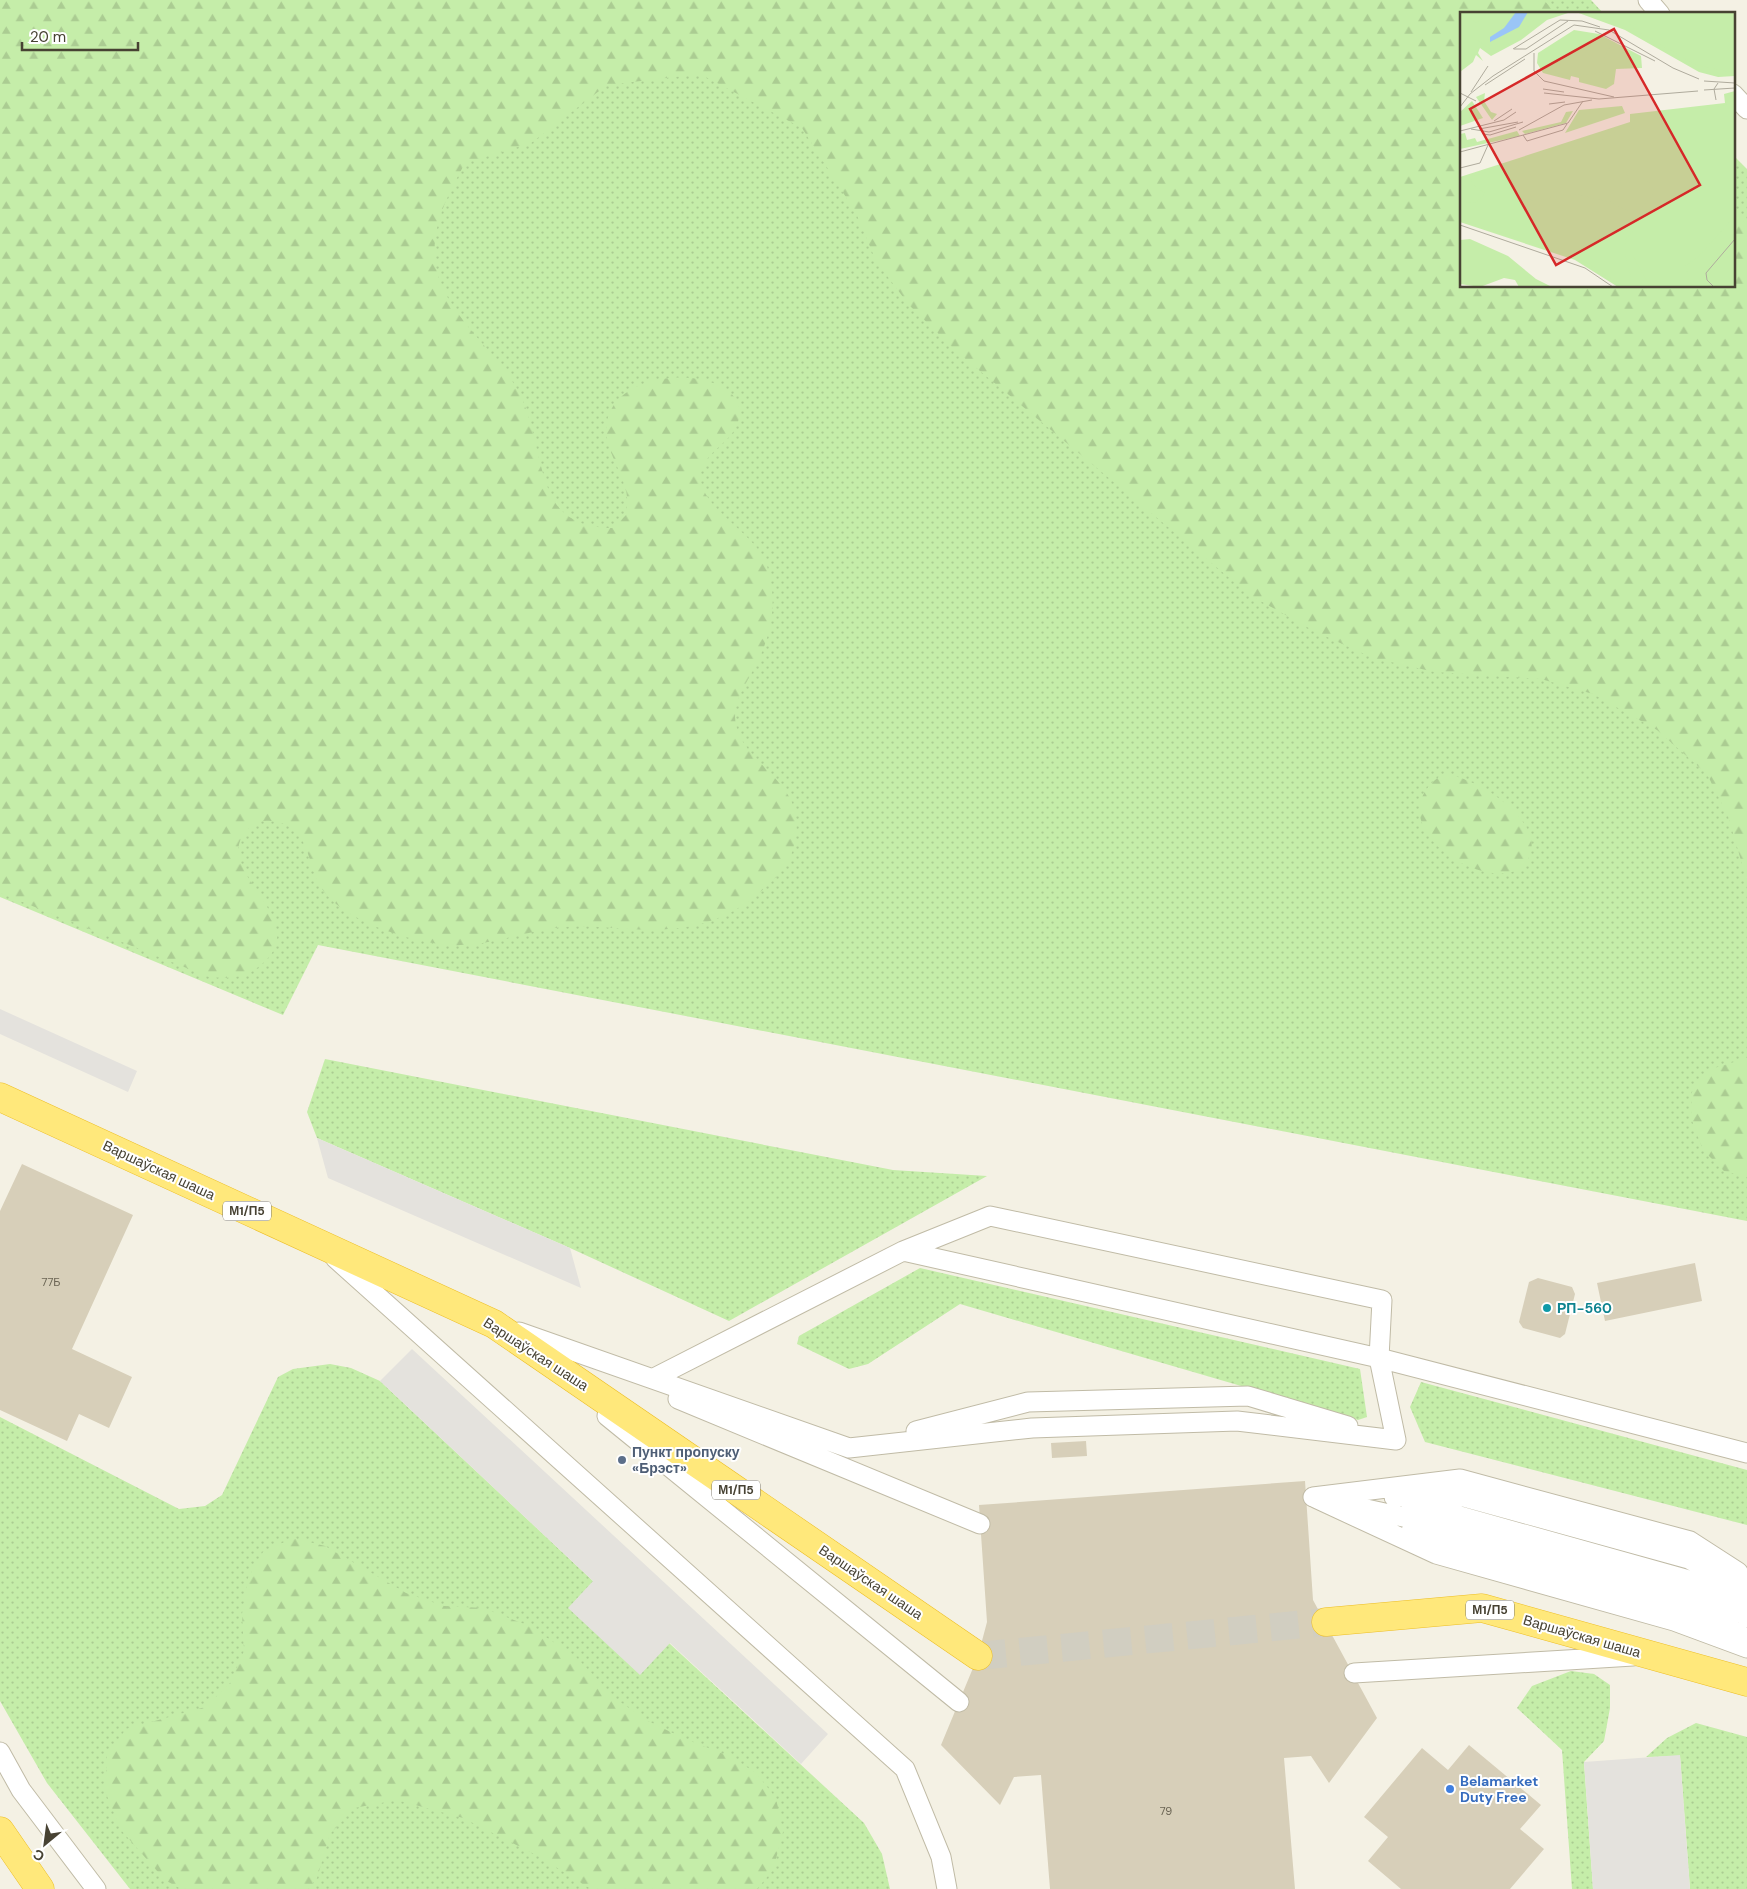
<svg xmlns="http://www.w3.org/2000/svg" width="1747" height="1889" font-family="'DM Sans',sans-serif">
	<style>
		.grass { fill: url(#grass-dots) }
		.forest { fill: url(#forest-firs) }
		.parking { fill: #e4e2dd }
		.building { fill: #d7cfb9 }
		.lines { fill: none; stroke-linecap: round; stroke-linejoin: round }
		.trunk-tunnel { stroke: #d1cec1; stroke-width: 28; stroke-dasharray: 28 14; stroke-linecap: butt }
		.service-casing { stroke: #c0bba6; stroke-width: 21 }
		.trunk-casing { stroke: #edbe26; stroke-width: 29 }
		.service { stroke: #fff; stroke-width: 19 }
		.trunk { stroke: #ffe87b; stroke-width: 28 }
		.culture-dot { fill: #0f9aa8; stroke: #fff; stroke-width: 2 }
		.service-dot { fill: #5c6f8a; stroke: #fff; stroke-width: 2 }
		.shop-dot { fill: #3f7fe0; stroke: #fff; stroke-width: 2 }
		.labels { text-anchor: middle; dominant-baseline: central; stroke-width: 4; stroke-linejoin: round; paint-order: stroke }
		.number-label { font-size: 11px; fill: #6b6554 }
		.shield { fill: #fff; stroke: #7e7b70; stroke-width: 1 }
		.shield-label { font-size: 12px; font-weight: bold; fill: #474233 }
		.street-label { font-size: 14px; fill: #474233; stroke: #fff }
		.culture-label { font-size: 14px; font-weight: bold; fill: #0d838f; stroke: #fff; text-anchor: start }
		.service-label { font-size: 14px; font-weight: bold; fill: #4e5e75; stroke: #fff; text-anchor: start }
		.shop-label { font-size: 14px; font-weight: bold; fill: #366cbe; stroke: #fff; text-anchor: start }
		.inset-road { fill: none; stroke: #afab9d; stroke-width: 1 }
		.view { fill: #d62828; fill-opacity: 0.15; stroke: #d62828; stroke-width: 2.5 }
		.inset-edge { fill: none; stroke: #474233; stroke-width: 2.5 }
	</style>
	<defs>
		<pattern id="grass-dots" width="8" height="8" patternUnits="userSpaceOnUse" patternTransform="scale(1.25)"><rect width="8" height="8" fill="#c5eda9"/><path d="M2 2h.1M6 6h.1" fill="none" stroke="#abcc92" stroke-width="1.8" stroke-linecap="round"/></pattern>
		<pattern id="forest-firs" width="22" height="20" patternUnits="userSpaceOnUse" patternTransform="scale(1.25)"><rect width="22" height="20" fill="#c5eda9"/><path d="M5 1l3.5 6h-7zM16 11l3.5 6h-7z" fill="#abcc92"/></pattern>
	</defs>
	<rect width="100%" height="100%" fill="#f4f1e4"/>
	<!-- grass -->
	<path class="grass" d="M0 0H1591L1604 14H1461V286H1733V155L1747 169V1221L318 945 283 1015 0 897Z
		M325 1059 893 1170 987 1176 729 1321 570 1248 317 1138 307 1112Z
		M920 1268 1360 1369 1367 1417 1358 1420 960 1304 868 1364 849 1369 797 1344 799 1336Z
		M330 1364 351 1368 380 1381 593 1581 640 1674 669 1643 864 1823 882 1854 890 1889H130L47 1783 0 1701V1417L179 1509 205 1506 222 1495 278 1377 293 1369Z
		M1421 1382 1747 1470V1525L1425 1442 1410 1407Z
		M1571 1671 1594 1674 1610 1685V1708L1604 1741 1584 1762 1593 1889H1572L1562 1750 1517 1708 1532 1686Z
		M1696 1723 1747 1737V1889H1690L1680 1756 1646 1757 1667 1738Z"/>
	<!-- forest -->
	<path class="forest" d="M0 0H1544L1556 14H1461V286H1733V210L1747 225V881L1728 816 1707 774 1657 730 1593 694 1541 679 1435 672 1373 658 1314 631 1250 595 957 352 909 305 876 261 856 213 802 128 700 74 607 85 531 143 465 163C449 193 432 223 435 259 438 308 494 348 517 389 536 421 537 475 556 504 570 523 591 528 613 528L626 515C627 507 628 498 626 491 621 467 602 446 607 421 621 358 756 368 738 422 732 441 711 449 703 466 687 502 754 530 766 563 779 601 772 637 752 672 745 685 735 700 735 717 737 759 792 776 796 818 799 845 789 866 770 883 728 924 686 932 629 929 607 928 585 925 564 927 526 930 490 947 451 945 414 943 350 923 326 894 304 869 315 826 271 821 262 820 255 822 249 828 205 870 316 918 262 964 246 978 229 979 209 977L0 893Z
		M1443 774C1474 776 1539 816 1531 852 1530 858 1523 867 1517 870 1475 890 1374 820 1443 774Z
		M1747 1058V1177L1724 1171 1703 1150 1691 1118 1692 1092 1708 1070Z
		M293 1538 325 1546 406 1593 444 1606 483 1608 527 1625 575 1656 616 1699 646 1720 683 1738 731 1757 756 1773 776 1798 783 1832 773 1870 757 1889H591L538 1856 463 1818 397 1800 354 1808 330 1834 317 1878 308 1889H181L165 1880 121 1830 105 1791 107 1755 126 1729 205 1707 230 1683 244 1651 242 1614 248 1578 263 1552Z"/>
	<!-- parking -->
	<path class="parking" d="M0 1009 137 1071 128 1092 0 1034Z
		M317 1138 570 1248 581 1288 328 1178Z
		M412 1349 828 1734 801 1764 670 1643 640 1675 568 1608 593 1581 380 1381Z
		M1680 1755 1690 1889H1593L1584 1762Z"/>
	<!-- building -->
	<path class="building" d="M22 1164 133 1215 72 1349 132 1377 109 1428 79 1414 67 1441 0 1410V1211Z
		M1695 1263 1702 1301 1605 1321 1597 1283Z
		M1538 1278 1572 1287 1575 1294 1565 1334 1560 1338 1523 1328 1519 1322 1529 1282Z
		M1086 1441 1087 1456 1052 1458 1051 1443Z
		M1305 1481 1313 1600 1377 1718 1329 1783 1311 1756 1284 1758 1295 1889H1050L1041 1775 1014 1777 1000 1805 941 1745 978 1656 987 1622 979 1505Z
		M1469 1745 1541 1805 1520 1829 1544 1849 1510 1889H1401L1368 1861 1388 1837 1364 1817 1422 1748 1448 1770Z"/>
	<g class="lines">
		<!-- trunk-tunnel -->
		<path class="trunk-tunnel" d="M978 1656 1326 1622"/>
		<defs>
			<path id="service" d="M1648 0 1660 14
				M1733 94 1747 109
				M903 1251 990 1216 1382 1300 1379 1358 1396 1440
				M335 1258 905 1769 941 1857 947 1889
				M519 1332 849 1448 1032 1428 1237 1421 1396 1440
				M654 1378 903 1251 1379 1358 1747 1453
				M678 1399 980 1524
				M607 1416 959 1702
				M916 1431 1028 1402 1248 1396 1348 1426
				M1313 1497 1436 1554 1674 1621 1747 1648
				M1313 1497 1460 1479 1690 1541 1738 1572 1747 1586
				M1394 1497H1464L1689 1559 1730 1583 1747 1603
				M1348 1505 1440 1525 1682 1592 1718 1609 1730 1618
				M1411 1508 1449 1513 1685 1579 1724 1597 1747 1618
				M1411 1531 1677 1607 1712 1619 1742 1636
				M1354 1673 1633 1656
				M0 1752 21 1790 96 1889"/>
			<path id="trunk" d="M0 1097 494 1324 978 1656
				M1326 1622 1482 1608 1747 1682
				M0 1831 40 1889"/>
		</defs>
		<!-- service casing -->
		<use href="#service" class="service-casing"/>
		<!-- trunk casing -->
		<use href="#trunk" class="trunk-casing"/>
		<!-- service -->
		<use href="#service" class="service"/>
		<!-- trunk -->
		<use href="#trunk" class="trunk"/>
	</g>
	<!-- markers -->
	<circle class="culture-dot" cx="1547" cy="1308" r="5"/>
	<circle class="service-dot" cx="622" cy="1460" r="5"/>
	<circle class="shop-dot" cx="1450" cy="1789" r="5"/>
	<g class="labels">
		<!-- number labels -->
		<g class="number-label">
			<text x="51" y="1282">77Б</text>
			<text x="1166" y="1811">79</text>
		</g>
		<!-- shield labels -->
		<g class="shield">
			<rect x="223" y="1201.5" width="48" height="19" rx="4"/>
			<rect x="712" y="1480.5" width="48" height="19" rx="4"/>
			<rect x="1466" y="1600.5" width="48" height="19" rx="4"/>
		</g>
		<g class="shield-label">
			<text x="247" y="1211">М1/П5</text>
			<text x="736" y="1490">М1/П5</text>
			<text x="1490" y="1610">М1/П5</text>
		</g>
		<!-- street labels -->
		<g class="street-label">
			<text transform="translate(159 1170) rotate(25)">Варшаўская шаша</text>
			<text transform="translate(536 1354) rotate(33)">Варшаўская шаша</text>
			<text transform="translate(871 1582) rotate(34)">Варшаўская шаша</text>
			<text transform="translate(1582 1636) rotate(16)">Варшаўская шаша</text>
		</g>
		<!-- culture labels -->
		<g class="culture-label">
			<text x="1557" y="1308">РП-560</text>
		</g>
		<!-- service labels -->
		<g class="service-label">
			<text x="632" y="1452">Пункт пропуску<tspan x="632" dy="16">«Брэст»</tspan></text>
		</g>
		<!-- shop labels -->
		<g class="shop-label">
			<text x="1460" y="1781">Belamarket<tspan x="1460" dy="16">Duty Free</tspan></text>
		</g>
	</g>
	<!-- overview -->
	<g transform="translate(1460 12)">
		<rect width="275" height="275" fill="#f4f1e4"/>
		<path d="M0 0H111L87 8 61 28 31 44 20 36 18 41 23 49 16 43 13 50 0 60ZM116 0H275V64L258 65 239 60 165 18ZM114 18 139 22 181 44 182 56 156 57 154 72 146 77 119 70V66L111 64 110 68 83 61 77 51 78 41ZM275 79V275H158L115 248 0 210V165L170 110V102L265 91 264 82ZM25 81 24 89 31 100 37 102 32 108 16 85ZM12 89 23 106 0 114V100ZM162 94 165 101 105 121 119 98ZM113 99 106 111 65 122 62 119 101 110 106 100ZM57 119 60 124 0 137V122L5 121 7 128 15 126 17 130Z" fill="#c5eda9"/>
		<path d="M31 0H56L29 29 33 30 63 10 68 0H80L56 29 30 37 11 24 1 23 0 2 5 1 16 11ZM125 0 143 1 165 0 149 7ZM170 0H275V61L236 53 175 18 169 11ZM135 26 146 28 151 33 144 45 146 60 122 63 97 61 92 58 91 51 98 45 125 43 129 29ZM275 87V204L238 245 225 254 229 265 225 275H190L173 244V219L166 227 165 242 171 266 180 275H164L121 247 0 207V172L8 177 4 190 16 191 25 181 12 172 11 165 44 155 51 160 46 174 64 187 77 189 110 181 151 190 168 199H179L194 181 192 172 169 156 165 159 170 170 161 174 160 165 150 161 147 148 136 140 138 131 164 114 181 118V114L174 108 178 102 263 94ZM10 227 48 244 76 267 92 275H59L55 268 44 266 20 275 0 272V228Z" fill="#c5eda9"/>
		<path d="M56 0H68L59 15 30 30V25L44 16Z" fill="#9ac5f7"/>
		<path class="inset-road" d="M135 19 195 49M53 37 100 8 122 9 140 15M54 37H66L108 9M74 41V59L84 69 154 85M244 69 275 71M25 73 65 47M83 77 104 80M244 78 275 76M11 80 28 54M0 81 16 89M84 81 139 87 238 79M256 88 254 77 258 71M89 92 105 90M0 95 10 82 33 64 114 13 149 18 213 56 239 67M34 109 52 97M11 117 29 120 63 110M19 117 58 110M59 118 104 93 132 88M0 119 44 108 56 100M23 122 30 123 56 115M63 123 67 129 103 118 107 112M0 140 108 111 123 89M0 156 20 151 28 133M0 213 125 256 153 275M254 275 247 268 246 261 275 227"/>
		<path class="view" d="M154 17 240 173 96 253 10 97Z"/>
		<rect width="275" height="275" class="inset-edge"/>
	</g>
	<!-- north arrow -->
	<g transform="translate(45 1844) rotate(209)" stroke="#ffffff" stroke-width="4" paint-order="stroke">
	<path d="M0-4L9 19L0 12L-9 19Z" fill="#474233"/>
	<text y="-8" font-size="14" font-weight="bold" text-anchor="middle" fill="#474233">С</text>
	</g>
	<!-- scale -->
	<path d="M22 42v8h116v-8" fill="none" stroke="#474233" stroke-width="2.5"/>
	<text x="30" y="42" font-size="15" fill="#474233" stroke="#ffffff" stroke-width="4" paint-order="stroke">20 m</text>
</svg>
